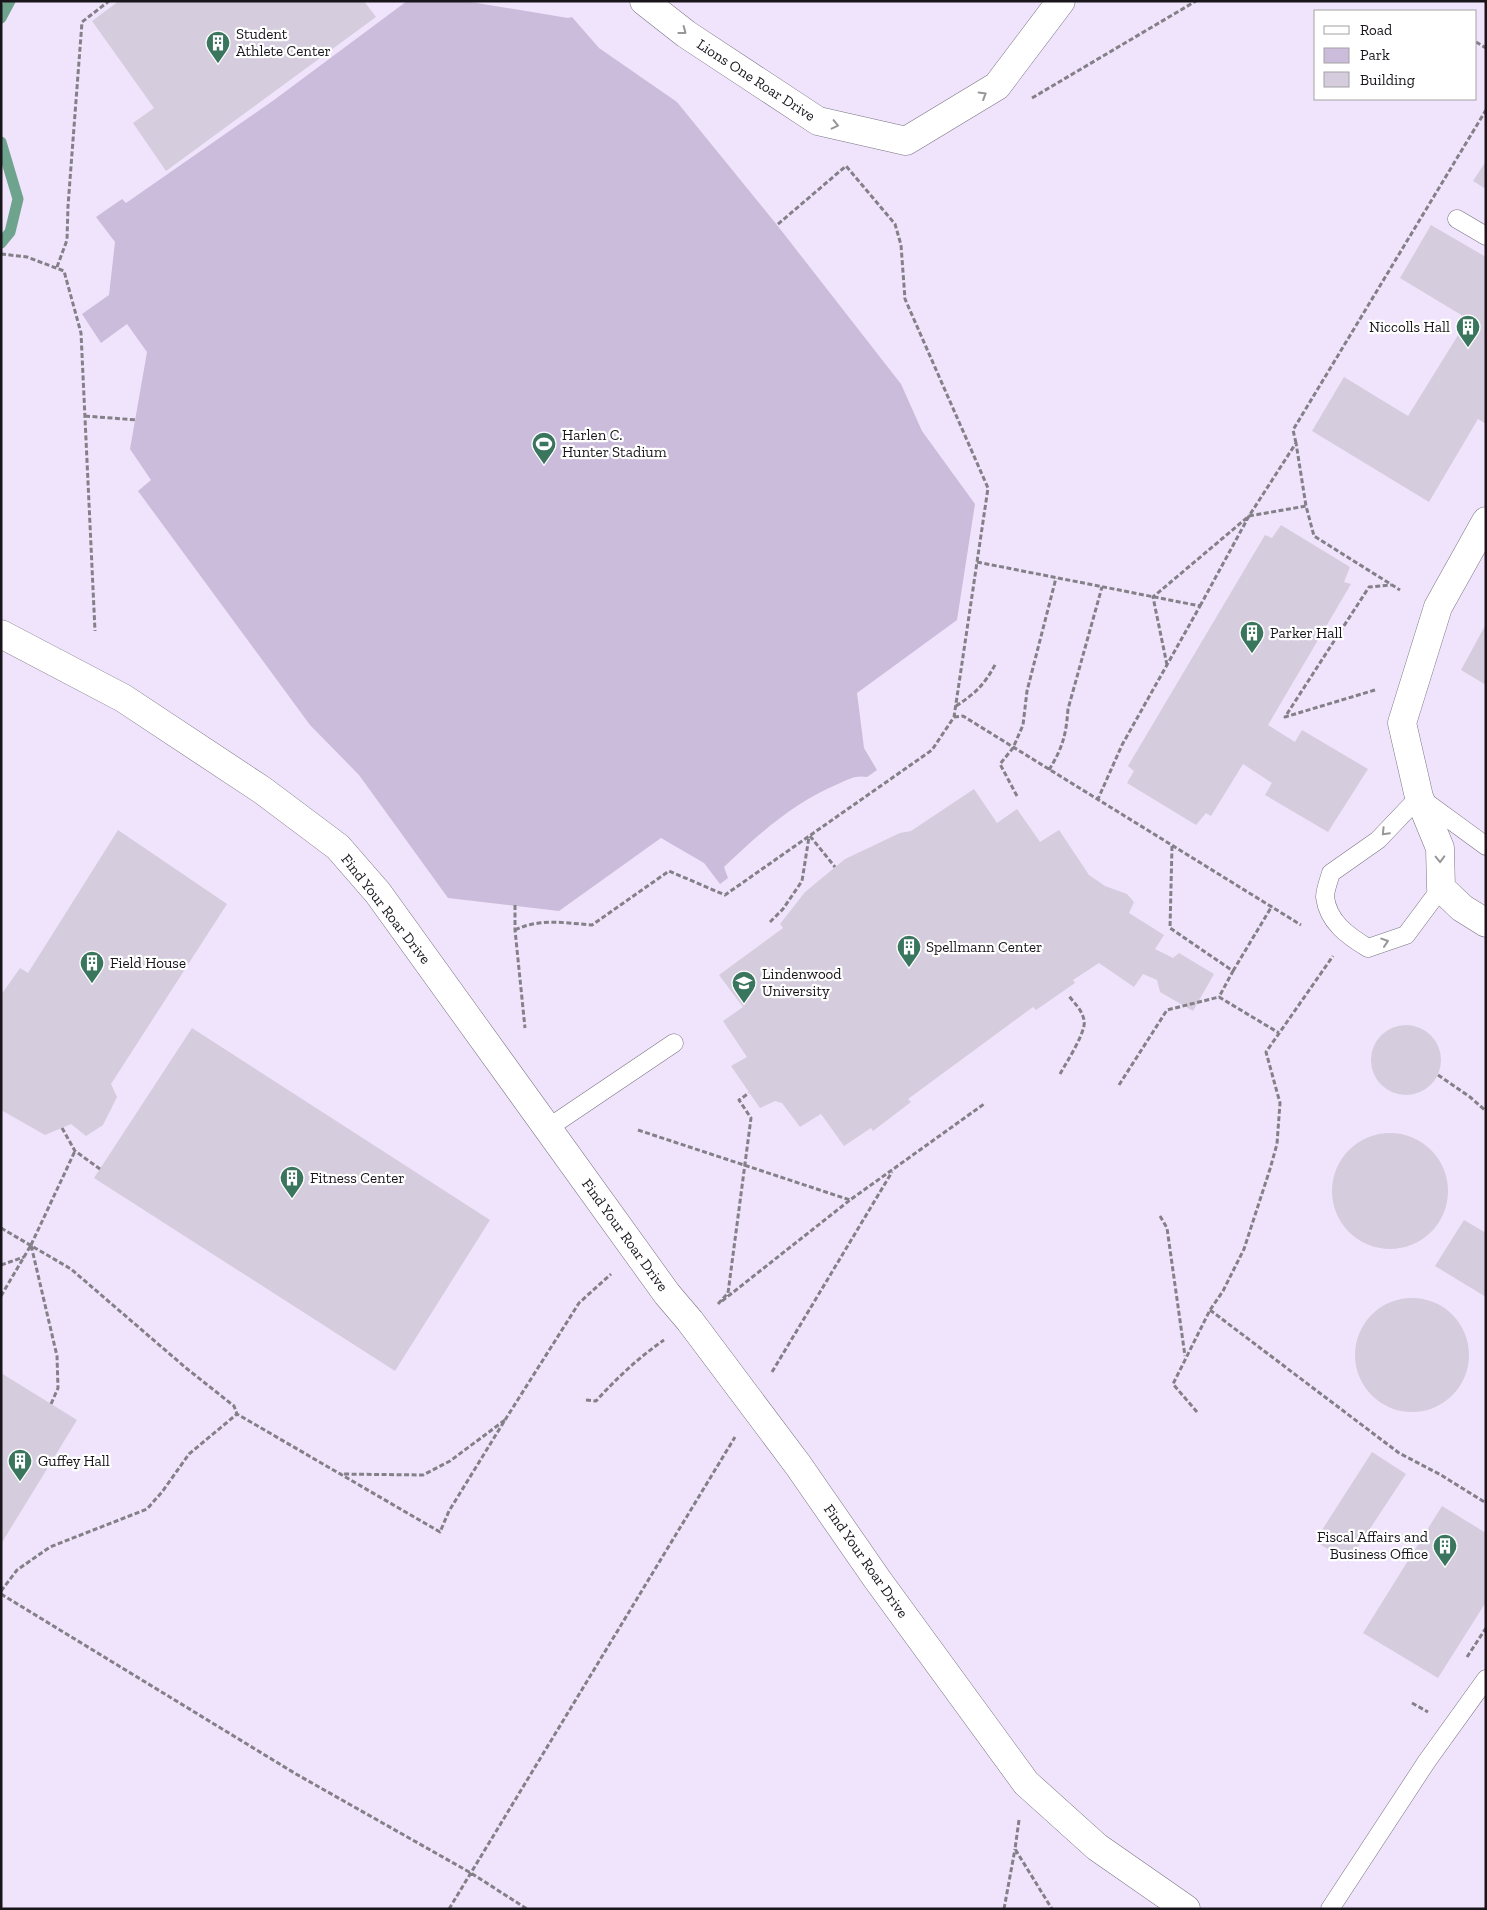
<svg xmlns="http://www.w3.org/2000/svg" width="1487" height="1910" font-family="'Zilla Slab',serif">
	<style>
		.built { fill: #f0e4fc; fill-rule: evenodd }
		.green { fill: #ccbcdc }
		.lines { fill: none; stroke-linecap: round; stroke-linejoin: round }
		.stream { stroke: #6ea48d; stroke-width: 11 }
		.building { fill: #d5ccde }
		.lane-casing { stroke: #7a7382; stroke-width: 19 }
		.street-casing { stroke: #7a7382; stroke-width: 29 }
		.path { stroke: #848088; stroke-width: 3; stroke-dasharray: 5 2.5; stroke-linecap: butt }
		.lane { stroke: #fff; stroke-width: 18 }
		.street { stroke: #fff; stroke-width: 28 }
		.oneway { stroke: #979698 }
		.labels { text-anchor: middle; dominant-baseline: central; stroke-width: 4.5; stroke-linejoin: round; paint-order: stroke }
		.poi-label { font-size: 15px; fill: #18151b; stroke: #fff; text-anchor: start }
		.street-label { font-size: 15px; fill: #18151b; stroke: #fff }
	</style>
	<rect width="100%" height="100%" fill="#f8f3fe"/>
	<!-- built -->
	<path class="built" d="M1 1H1486V1909H1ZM1316 11H1476V99H1316Z"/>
	<!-- green -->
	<path class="green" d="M407 1H465L568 18 572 17 599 48 677 102 777 225 901 384 922 431 975 504 957 620 857 693 864 748 877 770 867 777C856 775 849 779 838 784 793 803 760 833 724 867L728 878 720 884 704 863 661 838 559 911 448 898 359 775 310 725 138 491 151 480 130 449 147 352 127 324 101 343 82 314 109 295 115 242 96 217 122 199 126 203 274 100Z"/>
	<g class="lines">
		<!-- stream -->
		<path class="stream" d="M1 18 10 1
			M1 142 18 199 10 232 1 243"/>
	</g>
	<!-- building -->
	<path class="building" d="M119 1H364L376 17 166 171 133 123 154 108 92 21Z
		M1486 161V189L1473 181Z
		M1431 225 1486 257V424L1478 419 1429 502 1312 431 1344 377 1408 416 1468 319 1400 278Z
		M1281 525 1350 567 1344 582 1351 584 1268 725 1295 742 1302 730 1368 769 1328 832 1265 795 1272 783 1243 764 1211 816 1206 813 1196 825 1127 783 1134 771 1128 766 1265 535 1272 538Z
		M1486 624V685L1461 670Z
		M974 789 997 823 1017 809 1040 842 1059 830 1089 875 1105 886 1127 894 1134 902 1129 913 1164 935 1155 949 1173 958 1179 953 1214 974 1193 1011 1160 992 1157 980 1143 974 1134 987 1099 963 1073 980 1075 983 1036 1010 1033 1007 908 1099 911 1102 873 1131 871 1128 844 1146 821 1114 800 1127 782 1103 775 1101 760 1108 731 1066 747 1057 723 1021 743 1007 719 975 783 928 780 924 805 892 845 859 900 833 911 831Z
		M118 830 227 904 111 1084 117 1097 103 1125 86 1136 71 1124 45 1135 1 1110V995L20 968 28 973Z
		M1371 1060a35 35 0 1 1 70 0a35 35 0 1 1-70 0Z
		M192 1028 490 1220 395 1371 94 1178Z
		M1332 1191a58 58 0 1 1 116 0a58 58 0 1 1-116 0Z
		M1464 1220 1486 1233V1297L1435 1266Z
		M1355 1355a57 57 0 1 1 114 0a57 57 0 1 1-114 0Z
		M1 1373 77 1420 1 1544Z
		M1372 1452 1406 1474 1348 1562 1315 1541Z
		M1442 1506 1486 1533V1602L1438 1678 1363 1633Z"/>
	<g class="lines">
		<defs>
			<path id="lane" d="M1457 219 1486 236
				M1441 888 1406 935 1368 948C1348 936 1328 922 1325 897 1325 890 1329 880 1331 873L1378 840 1419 797 1486 846
				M548 1128 674 1043
				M1330 1909 1427 1761 1486 1679"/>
			<path id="street" d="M644 1 686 34 818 121 906 141 997 86 1061 1
				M1486 521 1438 607 1402 723 1419 797 1440 848 1441 888 1462 908 1486 923
				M1 634 123 698 262 790 338 847 378 893 667 1294 690 1321 798 1465 877 1579 1026 1783 1097 1847 1186 1909"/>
		</defs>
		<!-- lane casing -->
		<use href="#lane" class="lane-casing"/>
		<!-- street casing -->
		<use href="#street" class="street-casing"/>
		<!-- path -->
		<path class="path" d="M1476 42 1486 48
			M1032 98 1196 1
			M1 254 27 257 64 271 81 333 95 631
			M57 267 67 240 68 206 82 22 109 1
			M85 416 137 420
			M1296 443 1293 430 1486 110
			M977 562 1200 606 1122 745 1098 799
			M1200 606 1249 516 1296 443 1306 506
			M1167 665 1153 597 1249 516 1306 506 1314 536 1400 590
			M1375 690 1285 717 1369 587 1391 585
			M956 706C976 693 985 684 996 663
			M954 717 963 716 1301 925
			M1049 770C1063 747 1066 735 1068 709L1102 587
			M1017 796 1000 764 1013 748 1023 725 1027 691 1056 578
			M810 836 835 867
			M1172 846 1170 928 1233 971 1219 997
			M515 905V930L525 1028
			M770 922 783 909 802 881 809 837
			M515 930C540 918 565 923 592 925L669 871 725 895 932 750 954 717 988 488 905 299 901 245 895 224 846 166 777 225
			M1233 971 1272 906
			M1060 1074C1066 1063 1087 1031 1084 1020 1082 1010 1075 1004 1069 996
			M1438 1075 1470 1097 1486 1111
			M1119 1085 1167 1010 1219 997 1279 1033
			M62 1128 75 1151 100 1169
			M638 1130 850 1200 984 1104
			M1160 1216 1167 1228 1185 1356
			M1 1228 71 1269 186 1368 234 1406 237 1414
			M31 1245 75 1151
			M1 1265 24 1257
			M1 1296 31 1245 57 1356 58 1388 51 1404
			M722 1301 850 1200
			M718 1304 728 1293 751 1118 739 1100 749 1093
			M1210 1310 1399 1453 1441 1475 1486 1503
			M772 1372 892 1172
			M586 1400 596 1401C617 1378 638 1358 664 1340
			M1197 1412 1173 1384 1210 1310 1223 1291 1244 1249 1270 1169 1277 1144 1280 1103 1266 1052 1333 956
			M505 1420 579 1303 611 1274
			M1 1591 17 1570 50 1547 147 1509 162 1492 189 1454 237 1414 440 1532 449 1511 505 1420 450 1461 423 1475 340 1474
			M1 1594 296 1774 471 1873 527 1909
			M1467 1657 1486 1628
			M1412 1703 1428 1712
			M1019 1820 1015 1849 1052 1909
			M449 1909 735 1437
			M1004 1909 1015 1849"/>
		<!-- lane -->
		<use href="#lane" class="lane"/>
		<!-- street -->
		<use href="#street" class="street"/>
	</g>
	<!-- one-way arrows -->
	<defs><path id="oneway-chevron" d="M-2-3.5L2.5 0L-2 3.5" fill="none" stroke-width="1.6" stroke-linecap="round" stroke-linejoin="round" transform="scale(1.25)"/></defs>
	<g class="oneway">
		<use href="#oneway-chevron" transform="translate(683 31) rotate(37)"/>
		<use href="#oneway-chevron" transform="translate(983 95) rotate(-31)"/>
		<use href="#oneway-chevron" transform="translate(835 125) rotate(13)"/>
		<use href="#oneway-chevron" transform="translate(1385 832) rotate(134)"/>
		<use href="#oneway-chevron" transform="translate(1440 859) rotate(88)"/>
		<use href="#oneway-chevron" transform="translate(1385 942) rotate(-18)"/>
	</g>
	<!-- icons -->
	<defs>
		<symbol id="building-pin" viewBox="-11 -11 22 30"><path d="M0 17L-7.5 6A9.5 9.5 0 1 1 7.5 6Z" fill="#3a755e" stroke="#fff"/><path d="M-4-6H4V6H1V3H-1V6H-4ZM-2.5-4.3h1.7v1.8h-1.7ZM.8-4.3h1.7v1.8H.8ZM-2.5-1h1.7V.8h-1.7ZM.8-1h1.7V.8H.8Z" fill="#fff"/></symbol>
		<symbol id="stadium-pin" viewBox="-11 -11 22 30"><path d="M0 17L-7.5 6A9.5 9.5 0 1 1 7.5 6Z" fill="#3a755e" stroke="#fff"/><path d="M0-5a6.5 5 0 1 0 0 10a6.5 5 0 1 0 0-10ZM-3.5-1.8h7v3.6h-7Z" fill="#fff"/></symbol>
		<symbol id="university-pin" viewBox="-11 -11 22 30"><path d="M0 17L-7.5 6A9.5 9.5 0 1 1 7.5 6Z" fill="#3a755e" stroke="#fff"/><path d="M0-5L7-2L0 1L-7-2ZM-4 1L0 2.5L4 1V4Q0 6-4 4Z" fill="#fff"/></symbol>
	</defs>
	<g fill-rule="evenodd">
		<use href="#building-pin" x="204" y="29" width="28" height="38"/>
		<use href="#building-pin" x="1454" y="313" width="28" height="38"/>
		<use href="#stadium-pin" x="530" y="430" width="28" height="38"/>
		<use href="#building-pin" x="1238" y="619" width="28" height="38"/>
		<use href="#building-pin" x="895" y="933" width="28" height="38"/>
		<use href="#building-pin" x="78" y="949" width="28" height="38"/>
		<use href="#university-pin" x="730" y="969" width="28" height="38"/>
		<use href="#building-pin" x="278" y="1164" width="28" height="38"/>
		<use href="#building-pin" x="6" y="1447" width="28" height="38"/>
		<use href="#building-pin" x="1431" y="1532" width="28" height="38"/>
	</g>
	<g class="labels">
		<!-- poi labels -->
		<g class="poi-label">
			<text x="236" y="34">Student<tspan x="236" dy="17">Athlete Center</tspan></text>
			<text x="1450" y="327" text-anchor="end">Niccolls Hall</text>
			<text x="562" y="435">Harlen C.<tspan x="562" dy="17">Hunter Stadium</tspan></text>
			<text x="1270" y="633">Parker Hall</text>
			<text x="926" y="947">Spellmann Center</text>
			<text x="110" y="963">Field House</text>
			<text x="762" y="974">Lindenwood<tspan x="762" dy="17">University</tspan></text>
			<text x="310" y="1178">Fitness Center</text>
			<text x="38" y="1461">Guffey Hall</text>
			<text x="1428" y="1537" text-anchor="end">Fiscal Affairs and<tspan x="1428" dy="17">Business Office</tspan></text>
		</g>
		<!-- street labels -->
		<g class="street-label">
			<text transform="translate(756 80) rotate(33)">Lions One Roar Drive</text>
			<text transform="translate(386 909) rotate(52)">Find Your Roar Drive</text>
			<text transform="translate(625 1235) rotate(54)">Find Your Roar Drive</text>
			<text transform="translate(866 1561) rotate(55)">Find Your Roar Drive</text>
		</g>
	</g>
	<!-- border -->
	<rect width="1487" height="1910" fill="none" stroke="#18151b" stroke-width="5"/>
	<!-- legend -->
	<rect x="1314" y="10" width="162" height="90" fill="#ffffff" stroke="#a3a1a4"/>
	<rect x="1324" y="26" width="25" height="8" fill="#ffffff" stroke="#a3a1a4"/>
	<text x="1360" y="35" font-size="15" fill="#18151b">Road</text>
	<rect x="1324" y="48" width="25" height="15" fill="#ccbcdc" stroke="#a3a1a4"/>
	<text x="1360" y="60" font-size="15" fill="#18151b">Park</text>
	<rect x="1324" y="72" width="25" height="15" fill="#d5ccde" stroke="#a3a1a4"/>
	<text x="1360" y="85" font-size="15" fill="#18151b">Building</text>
</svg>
